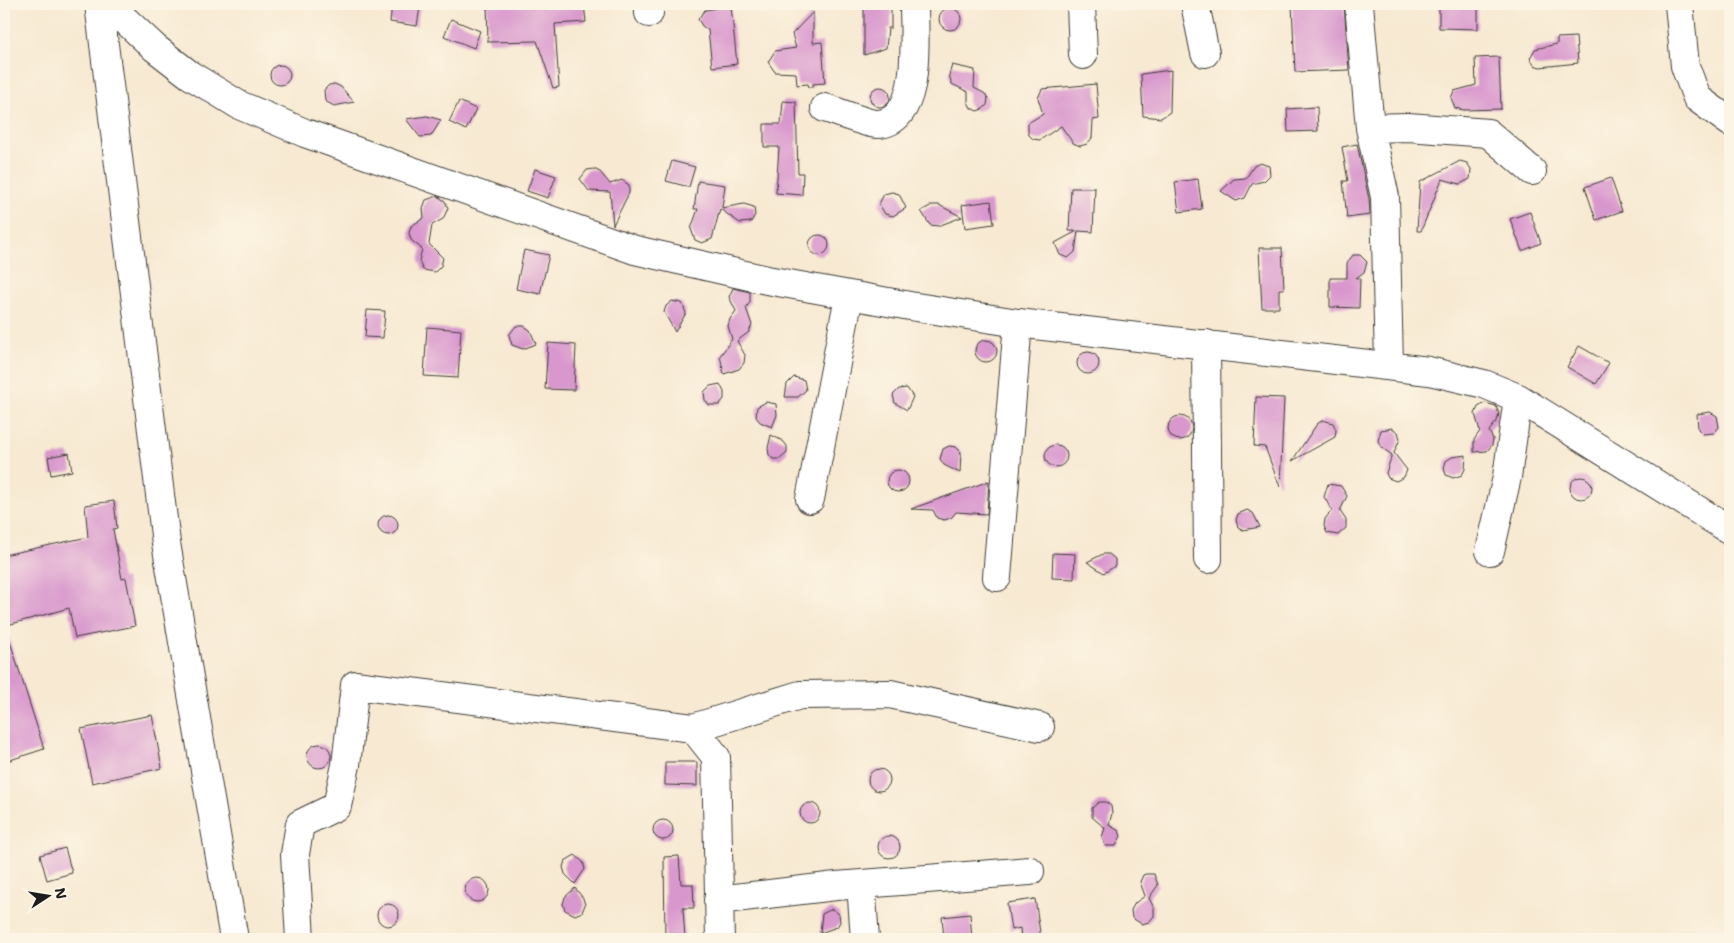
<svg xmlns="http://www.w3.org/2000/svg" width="1734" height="943" font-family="'Shantell Sans',sans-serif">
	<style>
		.building { fill: #d998cd }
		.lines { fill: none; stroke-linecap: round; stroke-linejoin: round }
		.street-casing { stroke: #3d3b37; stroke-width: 30 }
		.secondary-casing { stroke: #3d3b37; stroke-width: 30 }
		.street { stroke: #fff; stroke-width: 28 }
		.secondary { stroke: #fff; stroke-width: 28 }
	</style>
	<rect width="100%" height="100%" fill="#fcf5e5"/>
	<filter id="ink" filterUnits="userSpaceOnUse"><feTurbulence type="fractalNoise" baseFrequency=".02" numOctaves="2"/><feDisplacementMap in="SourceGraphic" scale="10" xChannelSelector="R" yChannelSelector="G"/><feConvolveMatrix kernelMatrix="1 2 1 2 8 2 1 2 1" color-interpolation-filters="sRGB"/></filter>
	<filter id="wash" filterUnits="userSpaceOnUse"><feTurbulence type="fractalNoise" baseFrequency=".0096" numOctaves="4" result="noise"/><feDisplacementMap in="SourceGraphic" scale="20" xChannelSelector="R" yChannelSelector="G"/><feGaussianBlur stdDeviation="1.12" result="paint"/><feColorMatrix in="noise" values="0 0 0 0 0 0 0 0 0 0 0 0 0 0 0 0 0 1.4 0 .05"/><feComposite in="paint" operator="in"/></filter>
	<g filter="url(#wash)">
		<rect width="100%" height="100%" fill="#f7e9d2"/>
		<g id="blocks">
			<!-- building -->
			<path class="building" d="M392 4 420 7 417 26 390 22Z
				M487 4H584L586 22 555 24 559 87 553 88 537 41 488 42Z
				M864 4H891V28H888L886 48 864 55Z
				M1292 4H1344L1349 70 1295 72Z
				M1439 4H1478V29L1439 28Z
				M731 6 737 64 712 67 708 30 702 26 698 19 705 10Z
				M939 19a11 11 0 1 1 22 0a11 11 0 1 1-22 0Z
				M813 12V43L822 42 825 83 813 84V87H809L808 84 797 85 796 73 775 72 768 62 775 51 796 48 792 34Z
				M451 19 480 31 474 48 444 36Z
				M1576 37 1578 63 1540 67 1534 65 1530 58 1535 49 1557 44V38Z
				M1499 57 1501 109 1464 110 1455 108 1451 98 1454 91 1476 85 1475 58Z
				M270 75a10 10 0 1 1 20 0a10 10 0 1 1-20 0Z
				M952 65 975 70 974 88 984 93 988 98 987 105 983 109 977 111 971 108 968 102V92L952 84 949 75Z
				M1171 70 1170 112 1161 118 1143 116 1141 74Z
				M335 84 341 87 354 102 334 106 325 101 324 90 329 85Z
				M1096 84 1099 119 1093 120 1092 138 1087 144 1080 146 1073 143 1061 126 1040 140 1033 139 1028 134V123L1043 114 1038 98 1042 89Z
				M870 97a10 10 0 1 1 20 0a10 10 0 1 1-20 0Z
				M459 101 476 109 466 130 449 122Z
				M783 101 796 102 798 173H803L802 195 776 193 779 147H764V124H781Z
				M1317 107 1318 131 1288 132 1287 109Z
				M427 116 441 120 431 136 420 137 406 119Z
				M1357 144 1369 199 1370 215 1347 218 1343 181H1348L1342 147Z
				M672 161 695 167 689 187 666 181Z
				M1460 161 1467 163 1471 169 1470 179 1460 184 1442 179 1421 231H1417L1420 182Z
				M1260 163 1269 166 1270 175 1264 181 1252 184 1245 198 1236 201 1221 191 1234 179 1246 178 1254 166Z
				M535 169 556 176 548 198 527 191Z
				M594 169 600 172 610 184 622 180 629 185V193L613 225 610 192 589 191 580 179 587 170Z
				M1611 178 1622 211 1596 220 1585 187Z
				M1198 179 1202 209 1179 212 1175 182Z
				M698 181 725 185 722 208 744 204 754 207 755 215 751 222 740 223 720 209 712 239 702 243 695 240 691 229 698 209H694Z
				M1071 188H1095L1093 232 1078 231 1075 252 1068 258 1060 255 1055 243 1077 231H1069Z
				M892 192 899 194 906 208 893 216 885 214 879 204 884 194Z
				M437 196 445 201 448 208 443 219 432 225 429 244 443 258 441 266 435 272 423 270 419 261 422 249 411 240 409 233 411 226 424 218 423 208 426 200Z
				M991 201 994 224 965 228 962 205Z
				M932 205H939L962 217 938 226 930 225 921 211Z
				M1530 212 1541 243 1522 251 1510 219Z
				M809 245a10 10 0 1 1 20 0a10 10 0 1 1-20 0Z
				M1259 248H1282L1284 289H1279V308H1262Z
				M524 250 549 255 540 294 516 289Z
				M1353 255H1360L1367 262 1364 272 1356 278H1360L1359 308 1330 307V278H1347V263Z
				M733 288 750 292V302L746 308 752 325 749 332 737 341 745 355 744 363 739 369 724 374 720 356 732 339 728 326 730 319 736 311 729 297Z
				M672 301 682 303 686 313 675 332 664 312 666 306Z
				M367 310 385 311 383 338 365 337Z
				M516 326H524L530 330 536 344 523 349 512 345 509 335Z
				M427 327 461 330 458 378 424 376Z
				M975 351a11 11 0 1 1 22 0a11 11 0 1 1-22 0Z
				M548 343 576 345 574 390 545 389Z
				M1579 346 1609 363 1596 384 1567 367Z
				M1077 363a11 11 0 1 1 22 0a11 11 0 1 1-22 0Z
				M794 377 804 380 806 390 798 397H785L787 384Z
				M720 384 724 392V399L719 405H709L705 400 704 392 710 386Z
				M907 388 913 397 907 410 895 403 893 395 899 389Z
				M1256 397 1284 398 1280 487 1265 447 1254 446Z
				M766 402 776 404 777 415 772 427 760 422 756 417 757 407Z
				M1485 403 1496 406 1499 414 1497 421 1489 431 1493 439 1492 445 1487 451 1474 452V440L1480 431 1475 414 1478 407Z
				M1710 412 1717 416 1719 427 1714 433 1703 434 1698 429 1697 414Z
				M1168 428a12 12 0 1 1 24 0a12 12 0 1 1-24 0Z
				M1323 420 1333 423 1336 430 1335 437 1292 461 1317 424Z
				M1392 428 1398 432 1400 439 1394 453 1407 470 1404 477 1396 481 1388 478 1386 473 1392 455 1381 447 1378 441 1381 430Z
				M771 435 783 441 787 446V453L780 459H773L769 455 768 448Z
				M1045 456a11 11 0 1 1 22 0a11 11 0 1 1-22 0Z
				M949 446 956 447 961 452 960 473 944 465 940 459 943 449Z
				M69 453 72 471 51 475 48 457Z
				M1466 455 1465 469 1462 475 1453 478 1446 475 1444 468 1446 461 1452 457Z
				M887 481a11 11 0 1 1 22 0a11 11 0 1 1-22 0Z
				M1570 488a11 11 0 1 1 22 0a11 11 0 1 1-22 0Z
				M989 481 987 514 956 512 951 518 944 520 937 518 933 510 911 509Z
				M1328 484 1341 486 1347 496 1340 511 1346 520V528L1338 535 1327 533 1324 526 1325 519 1332 510 1324 497Z
				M114 501 117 528 113 529 122 579 126 578 135 626 75 638 69 608 4 626V555L88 537 85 505Z
				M1247 510 1253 513 1260 527 1243 530 1238 527 1236 520 1238 514Z
				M378 525a10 10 0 1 1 20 0a10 10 0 1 1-20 0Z
				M1053 553 1075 554 1074 579 1052 578Z
				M1103 554H1109L1115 559V566L1104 573 1087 562Z
				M4 635H8L44 749 4 762Z
				M152 715 162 768 92 783 81 729Z
				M307 756a12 12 0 1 1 24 0a12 12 0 1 1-24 0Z
				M665 762H697V786L665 785Z
				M868 780a11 11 0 1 1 22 0a11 11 0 1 1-22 0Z
				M1099 802H1106L1111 806 1112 813 1109 825 1119 831 1121 836 1116 846H1105L1102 837 1105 828 1092 817V808Z
				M800 813a10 10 0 1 1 20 0a10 10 0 1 1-20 0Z
				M653 830a10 10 0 1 1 20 0a10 10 0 1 1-20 0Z
				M878 847a11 11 0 1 1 22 0a11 11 0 1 1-22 0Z
				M65 848 72 873 47 880 40 855Z
				M575 855 583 862 585 869 575 884 565 874 563 867 565 861Z
				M679 856 681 884H693L694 908H683L685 939H665L664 857Z
				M1146 874H1154L1158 885 1149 898 1154 908V916L1149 922 1142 924 1132 918 1131 910 1135 903 1145 896 1140 882 1143 875Z
				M465 890a12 12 0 1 1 24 0a12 12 0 1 1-24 0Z
				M575 888 583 898 585 905 582 912 575 915 565 910 563 904 565 897Z
				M1035 899 1041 939H1021L1020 928 1011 930 1007 903Z
				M377 915a11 11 0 1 1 22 0a11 11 0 1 1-22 0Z
				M832 909 839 914 840 922 837 927 820 933 822 914Z
				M970 914 972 939H944L942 917Z"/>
		</g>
	</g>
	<g filter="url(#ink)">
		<use href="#blocks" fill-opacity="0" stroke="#3d3b37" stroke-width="1"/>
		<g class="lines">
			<defs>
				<path id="street" d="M99 4 166 543 234 939
					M649 4V13
					M1081 4 1083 55
					M1195 4 1205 53
					M1359 4 1370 128 1385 197 1389 365
					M1679 4 1685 66 1697 98 1730 122
					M825 108C836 111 867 124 877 124 923 123 914 35 914 4
					M1370 128 1408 127 1488 133 1532 171
					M1206 344 1208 559
					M810 499 849 296
					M1490 551 1507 477 1518 398
					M997 577 1018 323
					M693 728 800 695 890 694 1040 727
					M861 884 865 939
					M718 900 836 886 1030 871
					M300 939 295 854 300 824 337 806 346 765 355 685 693 728 716 757 720 939"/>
				<path id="secondary" d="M108 4 155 48 190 75 239 105 305 133 635 250 767 280 910 306 1018 323 1429 371 1484 384 1518 398 1730 530"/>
			</defs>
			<!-- street casing -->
			<use href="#street" class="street-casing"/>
			<!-- secondary casing -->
			<use href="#secondary" class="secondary-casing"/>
			<!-- street -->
			<use href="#street" class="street"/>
			<!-- secondary -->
			<use href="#secondary" class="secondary"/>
		</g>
	</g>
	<!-- margin -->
	<rect width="1734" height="943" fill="none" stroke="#fcf5e5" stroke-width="20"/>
	<!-- north arrow -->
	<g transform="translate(48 896) rotate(78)" stroke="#fcf5e5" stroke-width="4" paint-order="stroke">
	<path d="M0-4L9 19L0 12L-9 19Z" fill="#1c1c1c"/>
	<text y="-8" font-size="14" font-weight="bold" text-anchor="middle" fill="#1c1c1c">N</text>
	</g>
</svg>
